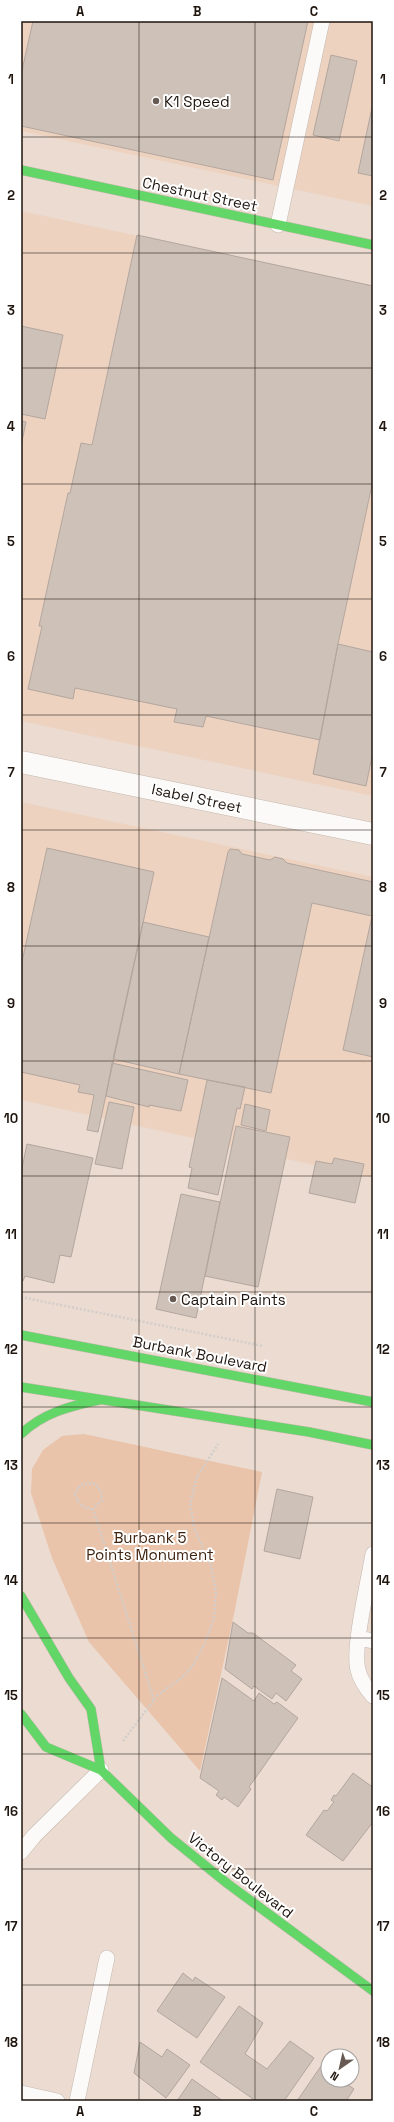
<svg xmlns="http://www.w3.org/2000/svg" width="394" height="2122" font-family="'Space Grotesk',sans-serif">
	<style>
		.built { fill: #edd2c0 }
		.green { fill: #e9c3aa }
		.building { fill: #cec1b8; stroke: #b3a69e }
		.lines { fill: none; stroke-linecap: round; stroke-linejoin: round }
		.lane-casing { stroke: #c5b9b0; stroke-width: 16 }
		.street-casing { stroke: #c5b9b0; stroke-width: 23 }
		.fast-casing { stroke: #c5b9b0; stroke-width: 10 }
		.path { stroke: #d2cecb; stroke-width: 2.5; stroke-dasharray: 2 2; stroke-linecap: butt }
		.lane { stroke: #fcfaf8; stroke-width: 15 }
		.street { stroke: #fcfaf8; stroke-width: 22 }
		.fast { stroke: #63d668; stroke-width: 9 }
		.grid { fill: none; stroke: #1f150e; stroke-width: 1; stroke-opacity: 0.55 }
		.poi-dot { fill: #665a52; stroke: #fff; stroke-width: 1.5 }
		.labels { text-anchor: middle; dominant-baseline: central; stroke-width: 4; stroke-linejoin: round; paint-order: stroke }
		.poi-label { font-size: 15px; fill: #1f150e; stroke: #fff; text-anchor: start }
		.street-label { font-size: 15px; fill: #1f150e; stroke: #fff }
		.park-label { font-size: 15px; fill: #3e220e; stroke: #fff }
		.neatline { fill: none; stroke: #1f150e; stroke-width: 1.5 }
		.grid-label { font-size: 13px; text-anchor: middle; font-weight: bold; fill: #1f150e }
	</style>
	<rect width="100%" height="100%" fill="#ebdbd0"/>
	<!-- built -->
	<path class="built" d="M21 21H373V206L21 131Z
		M21 211 373 286V796L21 721Z
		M21 802 373 877V1178L21 1100Z"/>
	<!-- green -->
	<path class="green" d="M84 1434 262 1472 234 1614 200 1771 89 1642 52 1558 31 1493 32 1469 43 1450 62 1436Z"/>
	<!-- building -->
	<path class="building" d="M33 21H308L273 180 21 126V75Z
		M331 55 357 61 339 141 313 135Z
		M373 103V176L358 173Z
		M137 235 373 286V480L338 644 320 740 206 716 203 727 174 722 177 709 75 688 73 699 28 689 42 626H39L68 493H70L81 443 92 445Z
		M21 326 63 335 45 419 21 414Z
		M21 421 26 422 21 446Z
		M338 644 373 652V751L366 786 313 774Z
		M47 848 154 872 98 1132 87 1130 94 1095 78 1092 80 1085 21 1072V966Z
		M230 849 239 850 242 854 270 860 275 857 283 859 287 863 373 882V1057L343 1050 372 916 312 903 271 1093 179 1074 228 852Z
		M143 922 209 937 179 1074 113 1059Z
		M112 1063 188 1080 181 1111 149 1105V1107L106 1096Z
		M207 1080 245 1087 240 1109 237 1108 218 1195 188 1188 192 1168 189 1167Z
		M109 1102 134 1107 122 1169 95 1164Z
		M245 1104 270 1110 266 1131 241 1125Z
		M236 1126 290 1137 258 1287 205 1276Z
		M27 1144 93 1158 71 1257 60 1255 54 1283 25 1276 23 1281H21V1173Z
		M334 1158 364 1164 355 1203 309 1193 316 1161 332 1164Z
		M181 1194 220 1202 196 1318 156 1309Z
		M277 1489 313 1497 300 1559 264 1551Z
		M233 1622 248 1633H253L296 1665 291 1671 302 1679 286 1701 276 1693 272 1699 254 1686 252 1689 225 1669Z
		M222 1678 254 1701 259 1693 274 1704 277 1702 298 1718 249 1787 251 1789 238 1807 224 1797 222 1800 216 1795 219 1791 200 1778Z
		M353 1773 371 1786 373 1783V1822L343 1861 306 1835 324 1810 327 1811 334 1802 331 1800 334 1795 336 1796Z
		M183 1973 193 1981 195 1977 225 1997 197 2038 157 2011Z
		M239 2006 263 2023 245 2054 267 2069 290 2041 314 2058 284 2101H256L200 2062Z
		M140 2042 162 2057 167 2049 190 2065 166 2098 134 2073Z
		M321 2066 328 2071V2080H341L354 2089 346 2101H297Z
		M192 2079 223 2101H177Z"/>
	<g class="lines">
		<defs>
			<path id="lane" d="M278 225 322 21
				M373 1554C369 1579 352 1649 358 1670 360 1680 367 1689 373 1696
				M359 1638 373 1641
				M21 1852 34 1836 101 1770
				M21 2093 57 2101
				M77 2101 107 1958"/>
			<path id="street" d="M21 762 373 834"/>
			<path id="fast" d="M21 170 373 245
				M21 1335 373 1402
				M21 1387 309 1432 373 1445
				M21 1434C43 1413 70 1406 99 1400
				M21 1596 69 1678 91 1709 101 1770
				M21 1714 46 1747 101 1770 171 1838 228 1884 373 1991"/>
		</defs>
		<!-- lane casing -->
		<use href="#lane" class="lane-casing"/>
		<!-- street casing -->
		<use href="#street" class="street-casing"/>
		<!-- fast casing -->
		<use href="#fast" class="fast-casing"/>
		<!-- path -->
		<path class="path" d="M21 1297 263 1346
			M93 1509C82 1508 79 1504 75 1494 80 1484 84 1482 95 1484L101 1491 102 1500 93 1509 154 1700
			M123 1741 157 1696 185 1675 193 1665 205 1643 214 1618 216 1591 211 1566 195 1530 190 1504 197 1477 218 1444"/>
		<!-- lane -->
		<use href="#lane" class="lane"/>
		<!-- street -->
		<use href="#street" class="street"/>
		<!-- fast -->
		<use href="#fast" class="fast"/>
	</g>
	<!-- grid -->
	<path class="grid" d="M139 21V2101M255 21V2101M21 137H373M21 253H373M21 368H373M21 484H373M21 599H373M21 715H373M21 830H373M21 946H373M21 1061H373M21 1176H373M21 1292H373M21 1407H373M21 1523H373M21 1638H373M21 1754H373M21 1869H373M21 1985H373"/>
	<!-- markers -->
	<g class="poi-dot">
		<circle cx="156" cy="101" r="4"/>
		<circle cx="173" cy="1299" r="4"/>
	</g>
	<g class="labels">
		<!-- poi labels -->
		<g class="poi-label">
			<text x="164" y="101">K1 Speed</text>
			<text x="181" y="1299">Captain Paints</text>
		</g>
		<!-- street labels -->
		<g class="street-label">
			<text transform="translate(200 194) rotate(12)">Chestnut Street</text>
			<text transform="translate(197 798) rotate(12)">Isabel Street</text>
			<text transform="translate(200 1354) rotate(11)">Burbank Boulevard</text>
			<text transform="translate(241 1875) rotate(38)">Victory Boulevard</text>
		</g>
		<!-- park labels -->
		<g class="park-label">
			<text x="150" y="1537">Burbank 5<tspan x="150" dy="17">Points Monument</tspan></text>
		</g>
	</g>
	<!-- border -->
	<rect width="394" height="2122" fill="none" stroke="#ffffff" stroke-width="44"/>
	<!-- north arrow -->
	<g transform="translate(340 2068) rotate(214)"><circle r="19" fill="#ffffff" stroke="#a5a19f"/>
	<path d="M0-3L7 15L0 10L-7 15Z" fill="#665a52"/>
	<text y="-6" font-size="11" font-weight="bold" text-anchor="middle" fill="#1f150e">N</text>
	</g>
	<rect x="22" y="22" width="350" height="2078" class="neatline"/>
	<g class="grid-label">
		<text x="80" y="16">A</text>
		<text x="197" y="16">B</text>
		<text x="314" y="16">C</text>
		<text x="11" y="84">1</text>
		<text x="383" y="84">1</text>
		<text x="11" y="200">2</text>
		<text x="383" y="200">2</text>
		<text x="11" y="315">3</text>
		<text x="383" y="315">3</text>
		<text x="11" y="431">4</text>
		<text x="383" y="431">4</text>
		<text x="11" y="546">5</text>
		<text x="383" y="546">5</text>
		<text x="11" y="661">6</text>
		<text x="383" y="661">6</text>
		<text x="11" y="777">7</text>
		<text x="383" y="777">7</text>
		<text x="11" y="892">8</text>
		<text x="383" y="892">8</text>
		<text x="11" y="1008">9</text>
		<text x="383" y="1008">9</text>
		<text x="11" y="1123">10</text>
		<text x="383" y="1123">10</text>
		<text x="11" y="1239">11</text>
		<text x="383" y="1239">11</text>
		<text x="11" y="1354">12</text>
		<text x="383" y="1354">12</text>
		<text x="11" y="1470">13</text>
		<text x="383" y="1470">13</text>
		<text x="11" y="1585">14</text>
		<text x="383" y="1585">14</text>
		<text x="11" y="1700">15</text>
		<text x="383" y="1700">15</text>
		<text x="11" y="1816">16</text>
		<text x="383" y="1816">16</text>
		<text x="11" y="1931">17</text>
		<text x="383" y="1931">17</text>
		<text x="11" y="2047">18</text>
		<text x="383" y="2047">18</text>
		<text x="80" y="2116">A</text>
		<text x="197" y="2116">B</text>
		<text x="314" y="2116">C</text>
	</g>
</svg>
